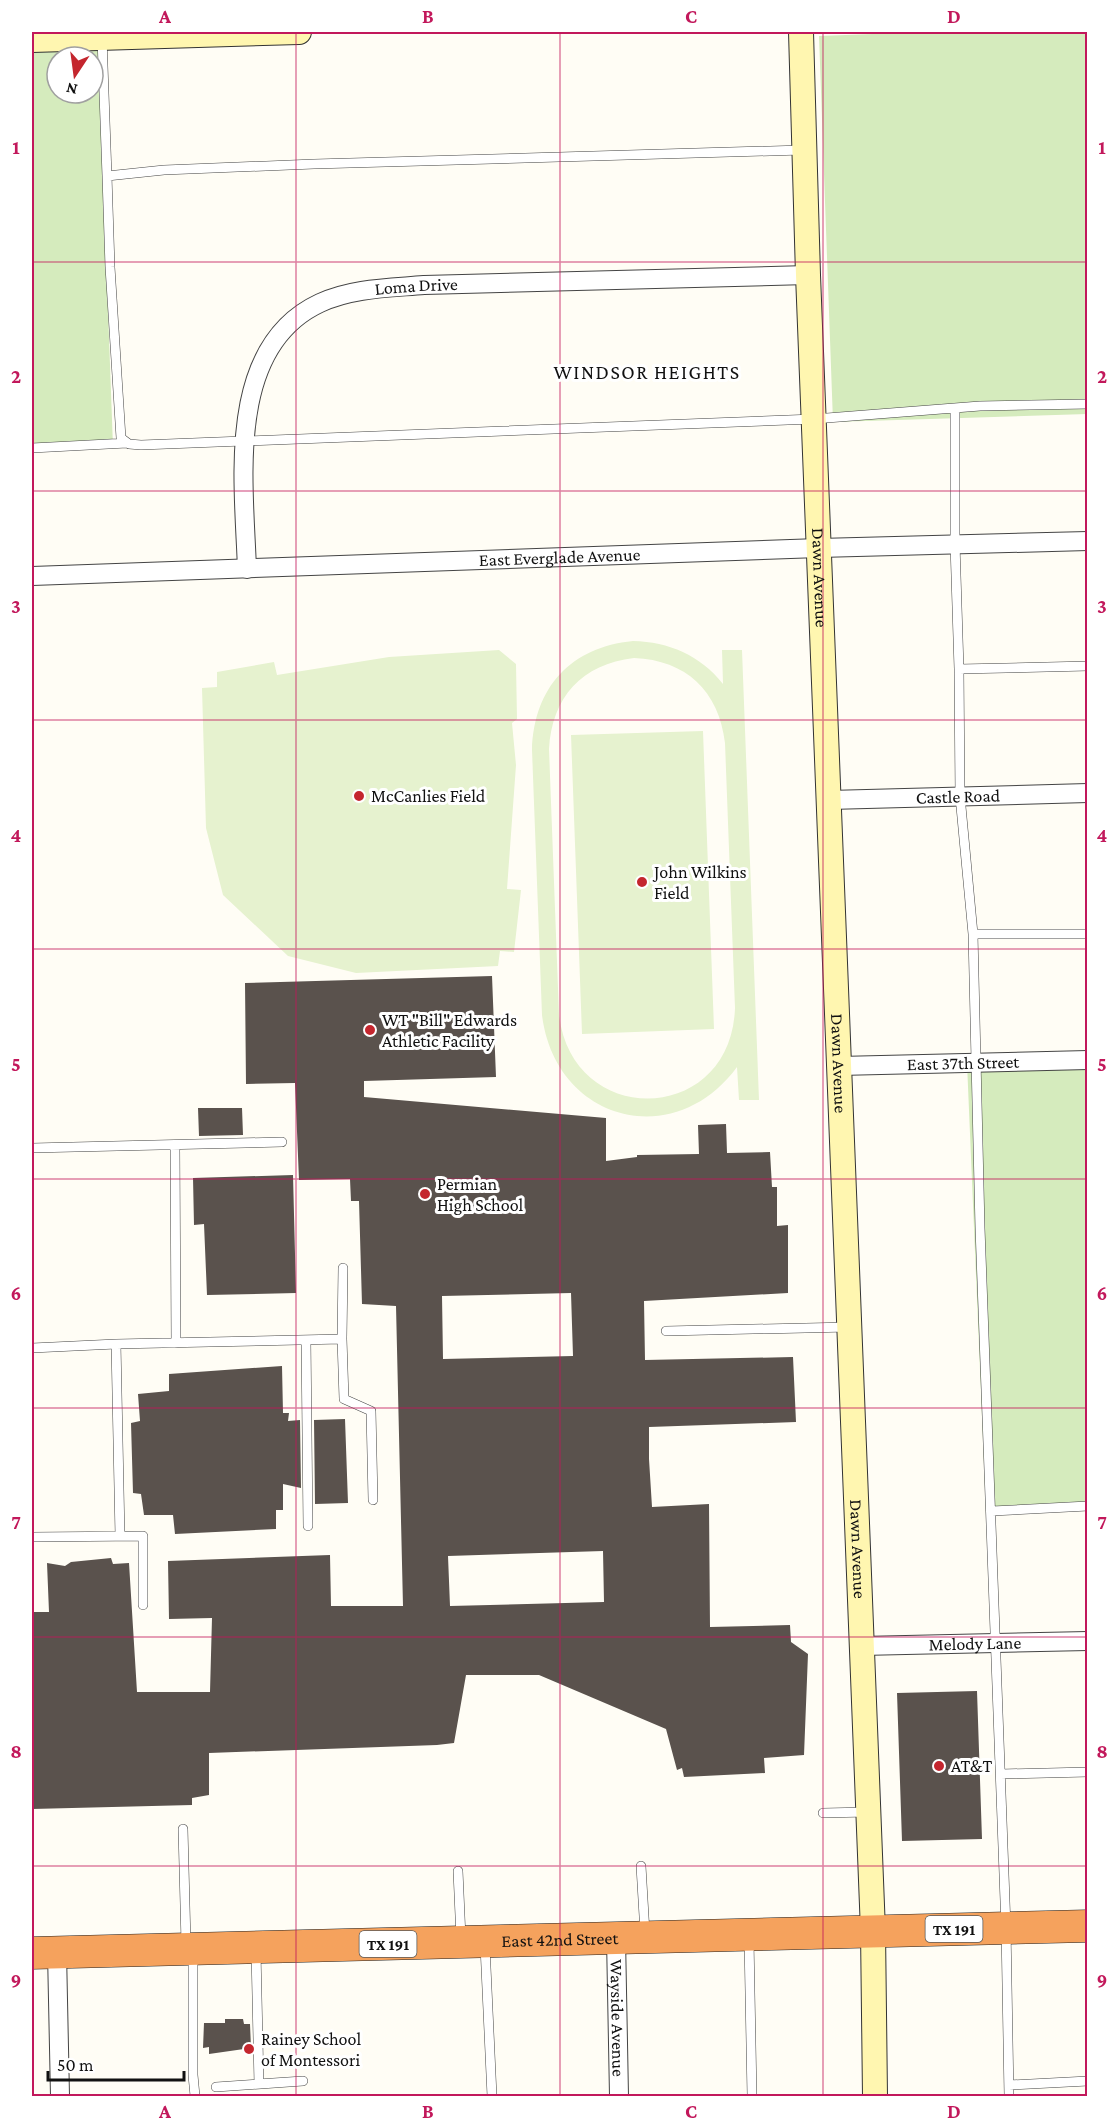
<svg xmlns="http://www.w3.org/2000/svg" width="1119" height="2128" font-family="'Crimson Pro',serif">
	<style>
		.green { fill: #d5ebbd; fill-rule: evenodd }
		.pitch { fill: #e6f2cf; fill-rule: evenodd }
		.building { fill: #5a524d; fill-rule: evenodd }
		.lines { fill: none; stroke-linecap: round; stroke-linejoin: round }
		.lane-casing { stroke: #444; stroke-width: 10 }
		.street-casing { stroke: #444; stroke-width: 20 }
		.secondary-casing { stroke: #333; stroke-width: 26 }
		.highway-casing { stroke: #222; stroke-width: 33 }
		.lane { stroke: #fff; stroke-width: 9 }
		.street { stroke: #fff; stroke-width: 18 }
		.secondary { stroke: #fff6b0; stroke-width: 24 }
		.highway { stroke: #f5a25d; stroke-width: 32 }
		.grid { fill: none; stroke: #c2185b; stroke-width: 1.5; stroke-opacity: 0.55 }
		.poi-dot { fill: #c4262e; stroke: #fff; stroke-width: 2 }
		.labels { text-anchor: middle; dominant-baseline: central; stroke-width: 6; stroke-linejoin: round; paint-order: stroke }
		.shield { fill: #fff; stroke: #585858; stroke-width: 1.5 }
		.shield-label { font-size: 16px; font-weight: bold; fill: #111 }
		.street-label { font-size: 18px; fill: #111; stroke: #fff }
		.poi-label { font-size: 18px; fill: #111; stroke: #fff; text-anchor: start }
		.neighbourhood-label { font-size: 20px; letter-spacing: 1.5px; fill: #111; stroke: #fff }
		.neatline { fill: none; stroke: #c2185b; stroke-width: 2 }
		.grid-label { font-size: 20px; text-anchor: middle; font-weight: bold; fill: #c2185b }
	</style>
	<rect width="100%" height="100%" fill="#fffdf5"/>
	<!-- green -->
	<path class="green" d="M926 32H1087V414L833 422 819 36Z
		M98 36 113 447 32 450V38ZM57 57H93V93H57Z
		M1087 1059V1509L986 1512 967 1063Z"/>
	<!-- pitch -->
	<path class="pitch" d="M633 641C669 642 700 655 723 684L722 650H742L759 1100H739L737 1067C674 1153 555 1121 542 1015L532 750C534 687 571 647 633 641ZM634 658C686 660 719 691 725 743L735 1008C731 1125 573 1130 559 1015L549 749C552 697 582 664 634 658Z
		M499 650 516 664 517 719 512 723 516 765 507 889 521 890 514 952 500 951 498 966 356 973 288 956 223 895 206 828 202 688 217 687V672L274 662 277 675 389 657Z
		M703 731 714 1029 582 1034 571 735Z"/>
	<!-- building -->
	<path class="building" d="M492 976 496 1077 364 1081V1097L606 1118V1161L637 1157V1155L699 1154 698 1125 726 1124 727 1153 770 1152 772 1187H777V1226L788 1225V1293L644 1301 645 1360 793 1357 796 1422 649 1427V1459L652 1507 709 1504 710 1627 790 1625 791 1642 808 1654 804 1755 764 1758 765 1773 684 1777 682 1768 677 1770 666 1729 539 1675H466L454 1743 437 1745 209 1753V1795L192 1798V1805L32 1809V1612H49L47 1563 65 1566 71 1562 111 1558 113 1564 129 1563 137 1692H210L212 1618 169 1619 168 1561 330 1555 331 1606H403L396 1306 362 1304 359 1201H351L350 1179 299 1180 295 1083 246 1084 245 983ZM571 1293 573 1356 443 1359 442 1296ZM603 1551 604 1602 450 1606 448 1556Z
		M198 1108H242L243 1135 199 1136Z
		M293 1175 296 1293 207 1295 204 1224 194 1225 193 1178Z
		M282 1366 283 1413H289L288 1421 300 1420 301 1488 283 1484V1510H276V1529L175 1534 173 1515H144L141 1494 133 1493 131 1423 140 1421 138 1394 169 1391V1374Z
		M345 1419 348 1503 315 1504 314 1420Z
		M977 1691 982 1839 902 1841 897 1693Z
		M225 2019H243L244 2024H250L251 2048 209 2054V2047L203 2048 204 2023H225Z"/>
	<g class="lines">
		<defs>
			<path id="lane" d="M102 38 107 176
				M802 150 314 164 164 170 107 176 110 267 121 438 129 444 141 445 814 419 980 406 1088 404
				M955 408V544L959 669 1088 666
				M32 448 127 443
				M959 669 960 796 973 934 980 1228 1006 1928 1009 2096
				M973 934H1088
				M175 1145 176 1343
				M32 1148 282 1142
				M666 1331 849 1327
				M342 1339 343 1268
				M306 1340 308 1526
				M116 1344 342 1339 344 1399 371 1411 373 1500
				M32 1348 116 1344 120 1536
				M992 1511 1088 1506
				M32 1537 143 1536V1605
				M1001 1774 1088 1772
				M823 1813 868 1812
				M183 1829 186 1943
				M641 1866 645 1933
				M458 1871 461 1938
				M749 1940 752 2096
				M485 1946 492 2096
				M256 1952 259 2084
				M193 1955V2075L195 2096
				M1009 2085 1088 2081
				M216 2087 303 2081"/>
			<g id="street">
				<path id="s1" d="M247 569C244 482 225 347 320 303 352 288 390 288 424 285L808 275"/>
				<path id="s2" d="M32 576 819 548 1088 541"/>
				<path id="s3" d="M829 800 1088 793"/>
				<path id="s4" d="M839 1066 1088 1060"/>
				<path id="s5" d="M861 1646 1088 1641"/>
				<path id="s6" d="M616 1938 619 2096"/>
				<path d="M57 1952 60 2096"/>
			</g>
			<g id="secondary">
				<path id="s7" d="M801 32 808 275 873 1931 875 2096"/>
				<path d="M32 40 299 32"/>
			</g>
			<g id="highway">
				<path id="s8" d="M32 1953 1088 1926"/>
			</g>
		</defs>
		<!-- lane casing -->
		<use href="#lane" class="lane-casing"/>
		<!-- street casing -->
		<use href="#street" class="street-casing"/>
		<!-- secondary casing -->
		<use href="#secondary" class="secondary-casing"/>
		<!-- highway casing -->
		<use href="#highway" class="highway-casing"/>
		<!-- lane -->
		<use href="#lane" class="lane"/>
		<!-- street -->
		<use href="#street" class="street"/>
		<!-- secondary -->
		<use href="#secondary" class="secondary"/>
		<!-- highway -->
		<use href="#highway" class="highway"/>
	</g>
	<!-- grid -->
	<path class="grid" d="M296 32V2096M560 32V2096M823 32V2096M32 262H1088M32 491H1088M32 720H1088M32 949H1088M32 1179H1088M32 1408H1088M32 1637H1088M32 1866H1088"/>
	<!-- markers -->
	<g class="poi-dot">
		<circle cx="359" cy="796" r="6"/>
		<circle cx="642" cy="882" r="6"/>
		<circle cx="370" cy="1030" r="6"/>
		<circle cx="425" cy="1194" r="6"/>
		<circle cx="939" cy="1766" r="6"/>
		<circle cx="249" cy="2049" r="6"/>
	</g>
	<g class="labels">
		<!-- shield labels -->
		<g class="shield">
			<rect x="925.5" y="1916" width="57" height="26" rx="4.5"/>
			<rect x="359.5" y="1931" width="57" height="26" rx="4.5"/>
		</g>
		<g class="shield-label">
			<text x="954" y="1929">TX 191</text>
			<text x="388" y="1944">TX 191</text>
		</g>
		<!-- street labels -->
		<g class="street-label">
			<text stroke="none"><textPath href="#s1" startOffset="392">Loma Drive</textPath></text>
			<text stroke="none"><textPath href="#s2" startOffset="528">East Everglade Avenue</textPath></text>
			<text stroke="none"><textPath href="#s7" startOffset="546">Dawn Avenue</textPath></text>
			<text stroke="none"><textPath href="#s3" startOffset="129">Castle Road</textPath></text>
			<text stroke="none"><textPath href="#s4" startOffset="124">East 37th Street</textPath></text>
			<text stroke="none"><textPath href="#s7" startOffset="1032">Dawn Avenue</textPath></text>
			<text stroke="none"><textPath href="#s7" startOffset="1518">Dawn Avenue</textPath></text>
			<text stroke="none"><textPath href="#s5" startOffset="114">Melody Lane</textPath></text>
			<text stroke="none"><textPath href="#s8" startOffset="528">East 42nd Street</textPath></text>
			<text stroke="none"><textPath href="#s6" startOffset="80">Wayside Avenue</textPath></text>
		</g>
		<!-- poi labels -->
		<g class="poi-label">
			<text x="371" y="796">McCanlies Field</text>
			<text x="654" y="872">John Wilkins<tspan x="654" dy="21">Field</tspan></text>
			<text x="382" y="1020">WT "Bill" Edwards<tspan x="382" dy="21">Athletic Facility</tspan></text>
			<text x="437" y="1184">Permian<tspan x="437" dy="21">High School</tspan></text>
			<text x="951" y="1766">AT&amp;T</text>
			<text x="261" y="2039">Rainey School<tspan x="261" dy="21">of Montessori</tspan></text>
		</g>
		<!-- neighbourhood labels -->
		<g class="neighbourhood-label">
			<text x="647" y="372">WINDSOR HEIGHTS</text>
		</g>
	</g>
	<!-- border -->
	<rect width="1119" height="2128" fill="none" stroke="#ffffff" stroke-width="66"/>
	<!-- north arrow -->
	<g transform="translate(75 75) rotate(193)"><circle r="28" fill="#ffffff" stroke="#a0a0a0" stroke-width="1.5"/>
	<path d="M0-4.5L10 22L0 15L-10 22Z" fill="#c4262e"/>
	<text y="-9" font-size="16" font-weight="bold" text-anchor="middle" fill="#111111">N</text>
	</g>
	<!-- scale -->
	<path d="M48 2071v9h136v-9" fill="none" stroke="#111111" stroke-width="3"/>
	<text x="57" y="2071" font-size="18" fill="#111111" stroke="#ffffff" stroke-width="4.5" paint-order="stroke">50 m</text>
	<rect x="33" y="33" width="1053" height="2062" class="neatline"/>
	<g class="grid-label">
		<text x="165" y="23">A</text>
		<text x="428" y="23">B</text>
		<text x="691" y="23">C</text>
		<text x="954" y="23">D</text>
		<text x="16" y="154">1</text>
		<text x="1102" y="154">1</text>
		<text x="16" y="383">2</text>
		<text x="1102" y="383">2</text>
		<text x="16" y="613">3</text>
		<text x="1102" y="613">3</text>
		<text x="16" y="842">4</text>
		<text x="1102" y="842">4</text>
		<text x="16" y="1071">5</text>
		<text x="1102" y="1071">5</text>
		<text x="16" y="1300">6</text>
		<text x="1102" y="1300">6</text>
		<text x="16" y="1529">7</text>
		<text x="1102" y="1529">7</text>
		<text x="16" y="1758">8</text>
		<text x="1102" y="1758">8</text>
		<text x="16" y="1987">9</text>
		<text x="1102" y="1987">9</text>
		<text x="165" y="2118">A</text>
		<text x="428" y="2118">B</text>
		<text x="691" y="2118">C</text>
		<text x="954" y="2118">D</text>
	</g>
</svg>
